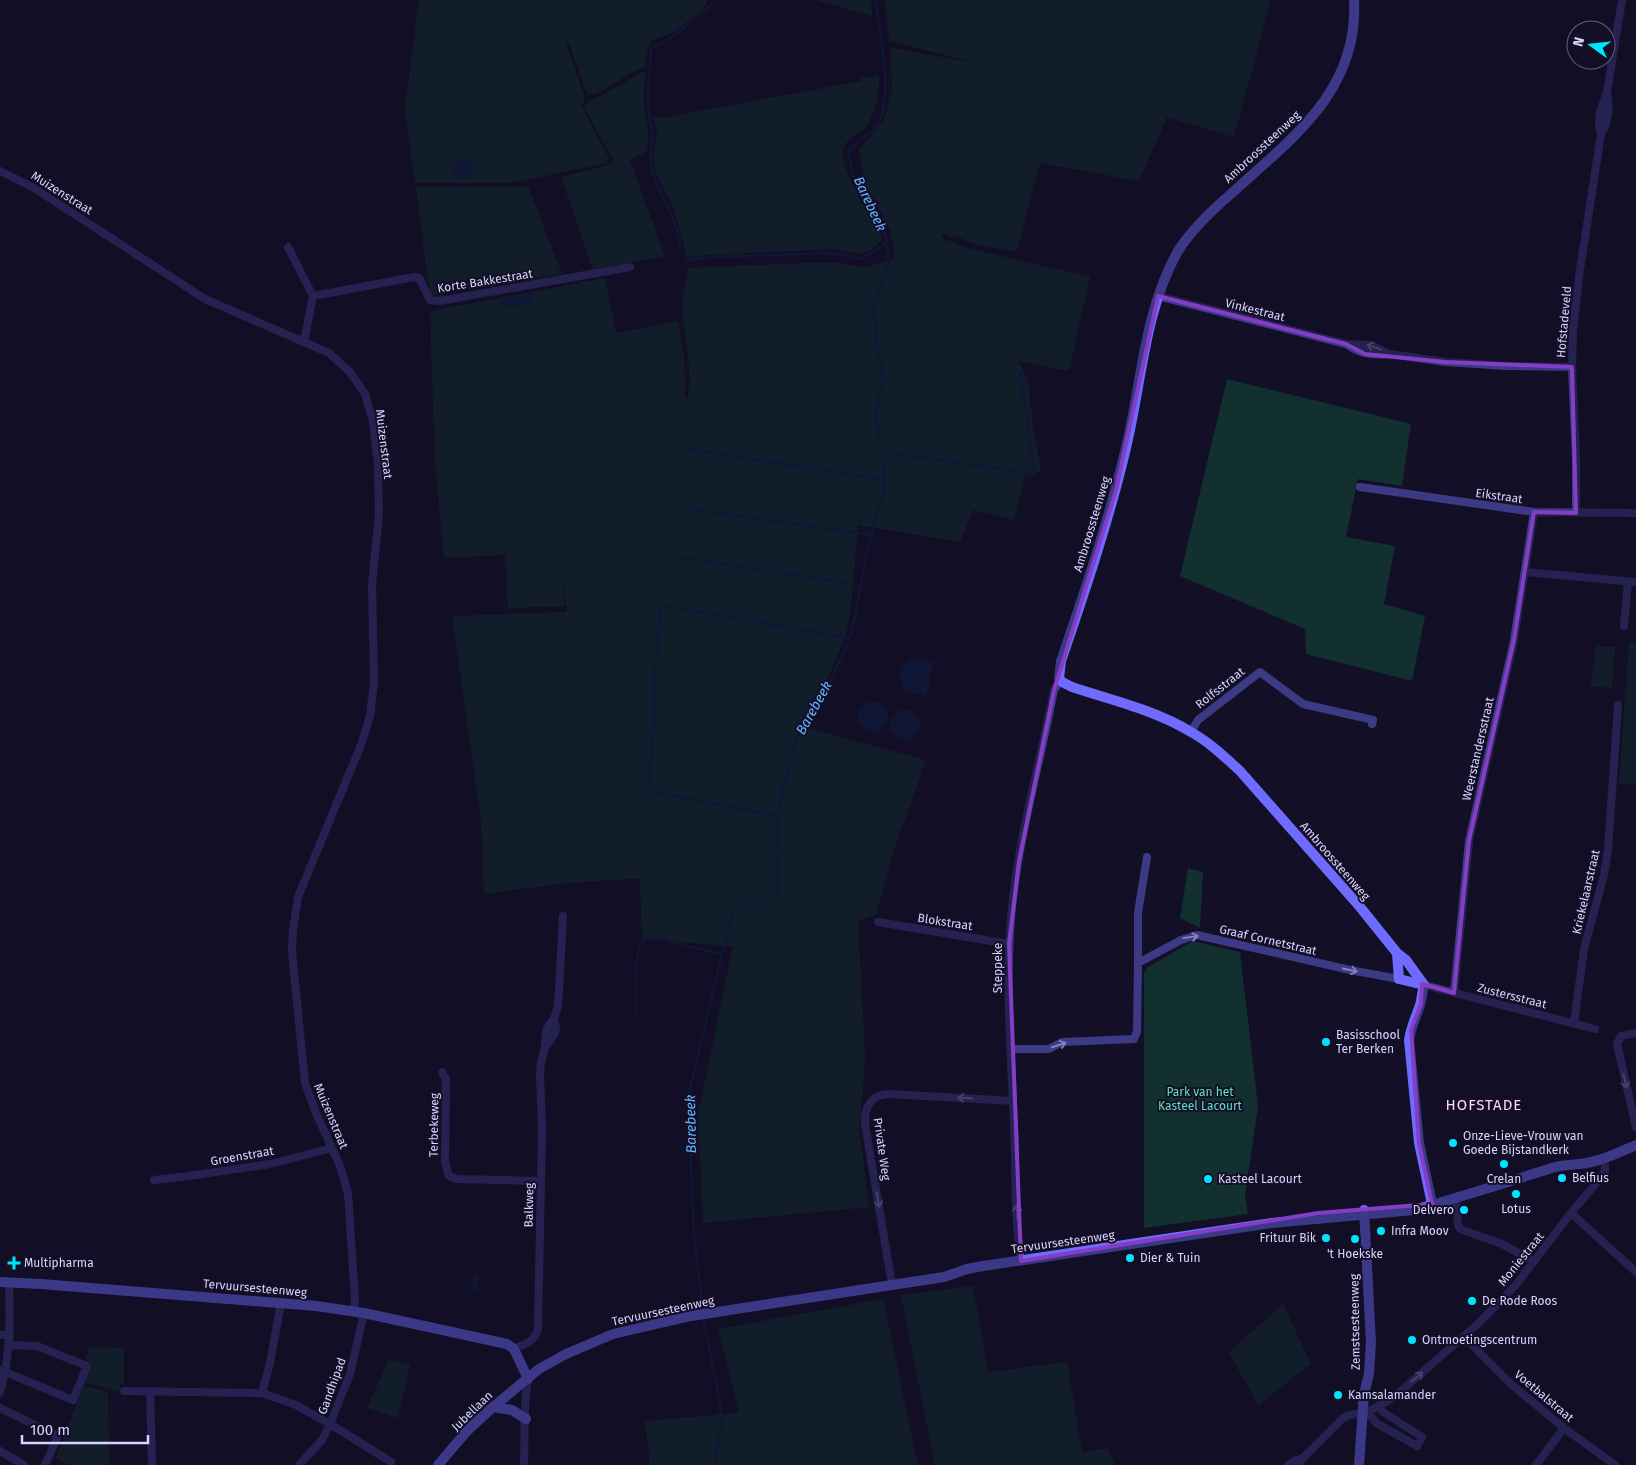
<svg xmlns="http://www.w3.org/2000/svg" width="1636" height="1465" font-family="'Fira Sans',sans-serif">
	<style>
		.green { fill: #12302f }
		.water { fill: #0c2248 }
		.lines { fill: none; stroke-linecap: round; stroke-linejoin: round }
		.stream { stroke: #0c2248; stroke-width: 2.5 }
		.street { stroke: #3d3a85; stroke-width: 8 }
		.secondary { stroke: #6f6bff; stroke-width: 10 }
		.oneway { stroke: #837fbc }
		.marked { fill: none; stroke: #843dc5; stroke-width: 4; stroke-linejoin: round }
		.poi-dot { fill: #00e5ff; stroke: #130f26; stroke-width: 2 }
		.labels { text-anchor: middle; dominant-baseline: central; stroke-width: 4; stroke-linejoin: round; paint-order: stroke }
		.street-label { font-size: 12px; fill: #d9d4ff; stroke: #130f26 }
		.poi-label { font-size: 12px; fill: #d9d4ff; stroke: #130f26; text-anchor: start }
		.park-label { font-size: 12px; fill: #5fe0c0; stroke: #130f26 }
		.water-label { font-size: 14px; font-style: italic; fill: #62b6ff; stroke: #130f26 }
		.quarter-label { font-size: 15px; letter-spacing: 1px; fill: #ffd6f0; stroke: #130f26 }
	</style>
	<rect width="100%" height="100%" fill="#130f26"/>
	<!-- green -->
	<path class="green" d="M419 0H708L703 9 677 30 652 41 646 51V67L634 71 595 95 588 93 586 90 569 44H566L585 99 581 106 609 158 607 162 597 165 511 183H415L405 108Z
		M816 0H871L872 16Z
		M885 0H1271L1234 137 1167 117 1139 181 1040 163 1017 251 1005 250 976 244 955 236 948 237 947 234 941 235 944 241 949 240 963 247 1090 277 1069 371 1018 361 1028 380 1033 425 1041 472H1026L1014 520 973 510 960 542 858 525 851 607 846 634 807 728 926 760 893 853 876 915 858 921 865 1056 863 1090 859 1128 869 1207 703 1223 698 1114 733 947 642 938 640 878 557 884 484 894 481 820 452 616 567 612 563 583 564 606 508 608 505 555 444 558 435 460 430 314 431 311 605 278 616 333 678 321 684 357 685 397 688 398 690 380 688 356 683 320V297L688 268 831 262 866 267 895 258 890 229 866 185 859 150 884 120 892 91 891 48 981 64 889 41Z
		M643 72H646C645 83 643 93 644 104 646 124 651 132 646 152L630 160 665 256 593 269 561 177 613 164V160L584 106 587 103Z
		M879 75C879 93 877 110 866 126 858 136 842 139 843 154 843 177 872 216 882 237L881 241 871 250 860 254 833 249 708 255 695 257 685 255 683 242 673 206 655 170 653 153 657 133 654 117 660 116 662 118 861 81V78Z
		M528 186 562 274 434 295 430 291 428 280 416 187Z
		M1227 379 1411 424 1402 486 1358 479 1346 537 1395 546 1384 604 1425 616 1412 681 1306 654 1305 629 1180 576Z
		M1629 642 1636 643V785L1619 784Z
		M1596 646 1615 647 1612 688 1590 686Z
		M1188 868 1203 872 1200 928 1180 918Z
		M1193 941 1240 952 1258 1106 1245 1195 1248 1214 1144 1228V973L1148 967Z
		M973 1286 988 1372 1067 1362 1082 1452 1108 1448 1115 1465H935L901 1295Z
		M883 1299 918 1465H650L645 1421 739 1413 718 1329Z
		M1283 1304 1311 1364 1258 1405 1229 1352Z
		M89 1347 124 1348V1384H120L119 1392 85 1382 91 1363 86 1359Z
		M389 1360 410 1365 398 1418 367 1408Z
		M84 1385 108 1393 109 1465H69L56 1458Z"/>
	<!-- water -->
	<path class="water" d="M453 169a10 10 0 1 1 20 0a10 10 0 1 1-20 0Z
		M531 293 534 297 533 305 501 307V300Z
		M915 659 934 663 926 696 906 691C895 679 898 661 915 659Z
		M858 717a15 15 0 1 1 30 0a15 15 0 1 1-30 0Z
		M890 725a15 15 0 1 1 30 0a15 15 0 1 1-30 0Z
		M473 1274 479 1275 478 1290H472Z"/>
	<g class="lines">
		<!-- stream -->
		<path class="stream" d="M680 248C679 219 659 197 652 170 649 158 651 151 652 140 653 128 648 117 648 106 647 87 650 68 651 49L678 33 712 4V0
			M685 258 693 260 711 257 829 253 841 254 855 258H864L887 242
			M682 448 885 480
			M882 452 1035 474 1020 371
			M682 508 871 535
			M678 557 859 585
			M664 606 850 638
			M658 609 660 614 659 627 654 682V723L648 791 779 816
			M636 1013C636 997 634 960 640 946 641 943 644 940 646 936H655L675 943 722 954
			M703 1311 694 1235 688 1097 722 954 732 917 739 900 764 902 777 897 776 849 779 810 784 784 797 737 815 703 831 679 850 638 854 621 868 546 885 487V475L876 418 883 377 877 345 873 303 886 274 888 255 885 234C873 212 847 175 849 149 856 143 871 133 876 127 896 99 878 33 876 0
			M703 1316 720 1404 721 1426 715 1465"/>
		<!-- street -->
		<path class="street" d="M1601 134 1599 125 1600 112 1607 92 1622 0
			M0 171 34 188 205 299 329 353 350 372 365 394 373 422 378 464 379 514 372 585 374 681 370 716 361 745 298 897 293 931 292 952 305 1083 316 1113 340 1166 348 1193 355 1299 354 1312
			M288 247 313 296
			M1158 296 1346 344 1371 345 1390 354C1373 356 1359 354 1346 344
			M304 342 313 296 414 277 419 278 430 300 440 301 630 267
			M1390 354 1446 362 1506 366 1572 367
			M1360 487 1534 512 1636 513
			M1576 513V459L1572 367 1573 330 1580 270 1601 134C1609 120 1610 108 1607 92
			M1525 572 1636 582
			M1624 626 1628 582
			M1191 732 1198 720 1260 672 1303 704 1373 720 1372 724
			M878 922 1009 944
			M1138 963V913L1147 857
			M1424 985 1595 1029
			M1454 993 1469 841 1514 640 1534 512
			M554 1019 558 1006 563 916
			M1574 1023 1584 949 1604 875 1608 850 1618 705
			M1636 1033 1621 1036 1617 1044 1636 1127
			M1011 1049H1049L1062 1042 1134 1039 1137 1031 1138 963 1181 940 1197 935 1350 970 1399 979
			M442 1072 446 1079 445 1162 449 1176 456 1179 541 1181
			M154 1180 189 1176 270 1164 332 1148
			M1456 1199 1458 1225 1460 1229 1502 1244 1534 1262
			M1571 1213 1636 1272
			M1021 1261C1014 1216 1016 1170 1014 1125 1011 1049 1004 973 1013 898 1021 828 1041 759 1054 690L1060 681
			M892 1285 865 1124C864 1108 871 1094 889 1094L1013 1101
			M0 1335H10
			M1464 1337 1511 1384 1564 1428 1615 1465
			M514 1349C526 1343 535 1342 538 1328L542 1129 540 1074 541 1062 545 1048 555 1033 556 1026 554 1019C545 1026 545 1038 545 1048
			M0 1370 73 1400 87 1366 37 1346 9 1345
			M124 1391 262 1393 296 1405 330 1424 350 1374 364 1313
			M150 1391 152 1465
			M0 1392C11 1355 10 1320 9 1282
			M262 1393 270 1363 281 1303
			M0 1408 58 1436 45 1465
			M1368 1412 1376 1423 1417 1446 1422 1437 1383 1412 1379 1405
			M0 1451 24 1465
			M299 1465 322 1440 330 1424 391 1462
			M524 1465C525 1436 523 1407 528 1379
			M1288 1465 1294 1461 1303 1458
			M1298 1465 1303 1458 1342 1419 1349 1415 1368 1412 1394 1397 1480 1322 1515 1286 1571 1213 1598 1181 1605 1171V1157
			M1536 1465 1564 1428"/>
		<!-- secondary -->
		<path class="secondary" d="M1354 0C1359 91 1292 138 1232 193 1212 210 1192 229 1178 251 1144 311 1142 382 1126 448 1109 520 1085 591 1061 661L1059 678 1062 682 1072 687C1111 700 1155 710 1191 732 1209 742 1225 757 1240 771L1360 907 1397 953 1406 960 1424 985
			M1397 953 1399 979 1424 985
			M1424 985C1422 992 1422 998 1420 1005 1416 1017 1411 1027 1409 1040L1419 1143 1432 1204
			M0 1282 41 1284 316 1306 364 1313 507 1344 514 1349 528 1379
			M493 1407 512 1410 526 1419
			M438 1465 467 1431 493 1407 539 1369 566 1354 613 1334 691 1316 944 1277 967 1269 983 1266 1272 1223 1414 1210C1461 1197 1508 1182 1555 1167 1564 1165 1571 1165 1579 1164 1599 1162 1618 1153 1636 1145
			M1359 1465 1364 1394 1369 1374 1371 1342 1364 1210"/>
	</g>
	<!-- one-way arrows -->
	<defs><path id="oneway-shaft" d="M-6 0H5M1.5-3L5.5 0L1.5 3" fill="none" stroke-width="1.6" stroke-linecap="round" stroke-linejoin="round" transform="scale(1.25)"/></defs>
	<g class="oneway">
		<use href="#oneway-shaft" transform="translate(1374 347) rotate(-160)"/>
		<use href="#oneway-shaft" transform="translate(1191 937) rotate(-8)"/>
		<use href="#oneway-shaft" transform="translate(1350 970) rotate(11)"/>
		<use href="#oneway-shaft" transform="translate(1059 1045) rotate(-18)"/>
		<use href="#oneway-shaft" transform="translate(1625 1081) rotate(78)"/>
		<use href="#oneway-shaft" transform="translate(965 1098) rotate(-176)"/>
		<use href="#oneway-shaft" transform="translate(878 1200) rotate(81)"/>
		<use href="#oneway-shaft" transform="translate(1017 1212) rotate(-93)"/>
		<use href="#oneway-shaft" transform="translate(1417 1377) rotate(-40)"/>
	</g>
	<!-- marked area -->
	<path d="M0 0H1636V1465H0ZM1158 296 1346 344 1365 354 1446 362 1572 367 1576 513 1534 512 1514 640 1469 841 1454 993 1422 984 1421 1004 1411 1030 1419 1143 1432 1204 1318 1213 1021 1261 1009 944 1019 861 1054 690 1116 490Z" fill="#130f26" fill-opacity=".55" fill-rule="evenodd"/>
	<path class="marked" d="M1158 296 1346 344 1365 354 1446 362 1572 367 1576 513 1534 512 1514 640 1469 841 1454 993 1422 984 1421 1004 1411 1030 1419 1143 1432 1204 1318 1213 1021 1261 1009 944 1019 861 1054 690 1116 490Z"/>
	<!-- markers -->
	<g class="poi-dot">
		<circle cx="1326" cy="1042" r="5"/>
		<circle cx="1453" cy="1143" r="5"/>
		<circle cx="1504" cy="1164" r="5"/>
		<circle cx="1562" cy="1178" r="5"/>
		<circle cx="1208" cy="1179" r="5"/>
		<circle cx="1516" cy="1194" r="5"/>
		<circle cx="1464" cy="1210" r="5"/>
		<circle cx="1381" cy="1231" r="5"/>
		<circle cx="1326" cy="1238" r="5"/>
		<circle cx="1355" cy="1239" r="5"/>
		<circle cx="1130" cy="1258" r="5"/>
		<path d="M11.5 1255.5h5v5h5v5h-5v5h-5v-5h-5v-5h5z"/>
		<circle cx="1472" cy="1301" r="5"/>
		<circle cx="1412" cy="1340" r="5"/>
		<circle cx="1338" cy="1395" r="5"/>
	</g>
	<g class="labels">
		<!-- street labels -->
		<g class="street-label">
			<text transform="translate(1262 147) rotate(-43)">Ambroossteenweg</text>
			<text transform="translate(62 193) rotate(32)">Muizenstraat</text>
			<text transform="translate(485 281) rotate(-9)">Korte Bakkestraat</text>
			<text transform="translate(1255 310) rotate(14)">Vinkestraat</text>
			<text transform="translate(1564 322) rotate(-85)">Hofstadeveld</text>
			<text transform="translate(384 444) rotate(83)">Muizenstraat</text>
			<text transform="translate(1499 496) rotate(8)">Eikstraat</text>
			<text transform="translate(1092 524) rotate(-73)">Ambroossteenweg</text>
			<text transform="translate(1220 688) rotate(-38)">Rolfsstraat</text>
			<text transform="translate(1478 749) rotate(-77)">Weerstandersstraat</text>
			<text transform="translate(1335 861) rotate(49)">Ambroossteenweg</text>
			<text transform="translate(1586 892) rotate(-77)">Kriekelaarstraat</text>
			<text transform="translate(945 922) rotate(9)">Blokstraat</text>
			<text transform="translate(1268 940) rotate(13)">Graaf Cornetstraat</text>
			<text transform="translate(998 968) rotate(-90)">Steppeke</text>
			<text transform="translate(1512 996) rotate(14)">Zustersstraat</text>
			<text transform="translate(331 1116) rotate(67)">Muizenstraat</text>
			<text transform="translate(434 1125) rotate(-89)">Terbekeweg</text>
			<text transform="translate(882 1149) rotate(82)">Private Weg</text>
			<text transform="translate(242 1156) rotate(-10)">Groenstraat</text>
			<text transform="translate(529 1205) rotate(-89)">Balkweg</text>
			<text transform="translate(1063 1242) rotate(-8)">Tervuursesteenweg</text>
			<text transform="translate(1521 1259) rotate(-51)">Moniestraat</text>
			<text transform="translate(255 1288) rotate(5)">Tervuursesteenweg</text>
			<text transform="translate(663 1311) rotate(-12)">Tervuursesteenweg</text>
			<text transform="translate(1355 1322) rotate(-91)">Zemstsesteenweg</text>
			<text transform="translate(332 1386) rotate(-70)">Gandhipad</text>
			<text transform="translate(1544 1396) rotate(40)">Voetbalstraat</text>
			<text transform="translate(472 1411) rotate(-44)">Jubellaan</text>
		</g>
		<!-- poi labels -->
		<g class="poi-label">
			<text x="1336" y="1035">Basisschool<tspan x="1336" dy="14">Ter Berken</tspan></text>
			<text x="1463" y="1136">Onze-Lieve-Vrouw van<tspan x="1463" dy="14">Goede Bijstandkerk</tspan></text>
			<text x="1572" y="1178">Belfius</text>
			<text x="1218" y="1179">Kasteel Lacourt</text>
			<text x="1504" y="1179" text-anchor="middle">Crelan</text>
			<text x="1516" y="1209" text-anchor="middle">Lotus</text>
			<text x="1454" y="1210" text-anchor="end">Delvero</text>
			<text x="1391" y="1231">Infra Moov</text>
			<text x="1316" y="1238" text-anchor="end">Frituur Bik</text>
			<text x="1355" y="1254" text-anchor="middle">'t Hoekske</text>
			<text x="1140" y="1258">Dier &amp; Tuin</text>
			<text x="24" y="1263">Multipharma</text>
			<text x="1482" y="1301">De Rode Roos</text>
			<text x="1422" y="1340">Ontmoetingscentrum</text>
			<text x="1348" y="1395">Kamsalamander</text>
		</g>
		<!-- park labels -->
		<g class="park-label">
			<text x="1200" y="1092">Park van het<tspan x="1200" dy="14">Kasteel Lacourt</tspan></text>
		</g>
		<!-- water labels -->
		<g class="water-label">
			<text transform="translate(870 204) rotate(65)">Barebeek</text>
			<text transform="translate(814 708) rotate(-61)">Barebeek</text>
			<text transform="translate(691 1124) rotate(-91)">Barebeek</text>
		</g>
		<!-- quarter labels -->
		<g class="quarter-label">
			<text x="1484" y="1105">HOFSTADE</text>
		</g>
	</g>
	<!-- north arrow -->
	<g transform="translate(1591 45) rotate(285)"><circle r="24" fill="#130f26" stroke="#625e7d"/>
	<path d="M0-4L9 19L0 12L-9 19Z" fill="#00e5ff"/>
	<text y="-8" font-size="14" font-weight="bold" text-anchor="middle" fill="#d9d4ff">N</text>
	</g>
	<!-- scale -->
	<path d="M22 1435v8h126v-8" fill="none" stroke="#d9d4ff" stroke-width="2.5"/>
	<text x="30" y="1435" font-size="15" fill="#d9d4ff" stroke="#130f26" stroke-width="4" paint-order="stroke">100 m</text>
</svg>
